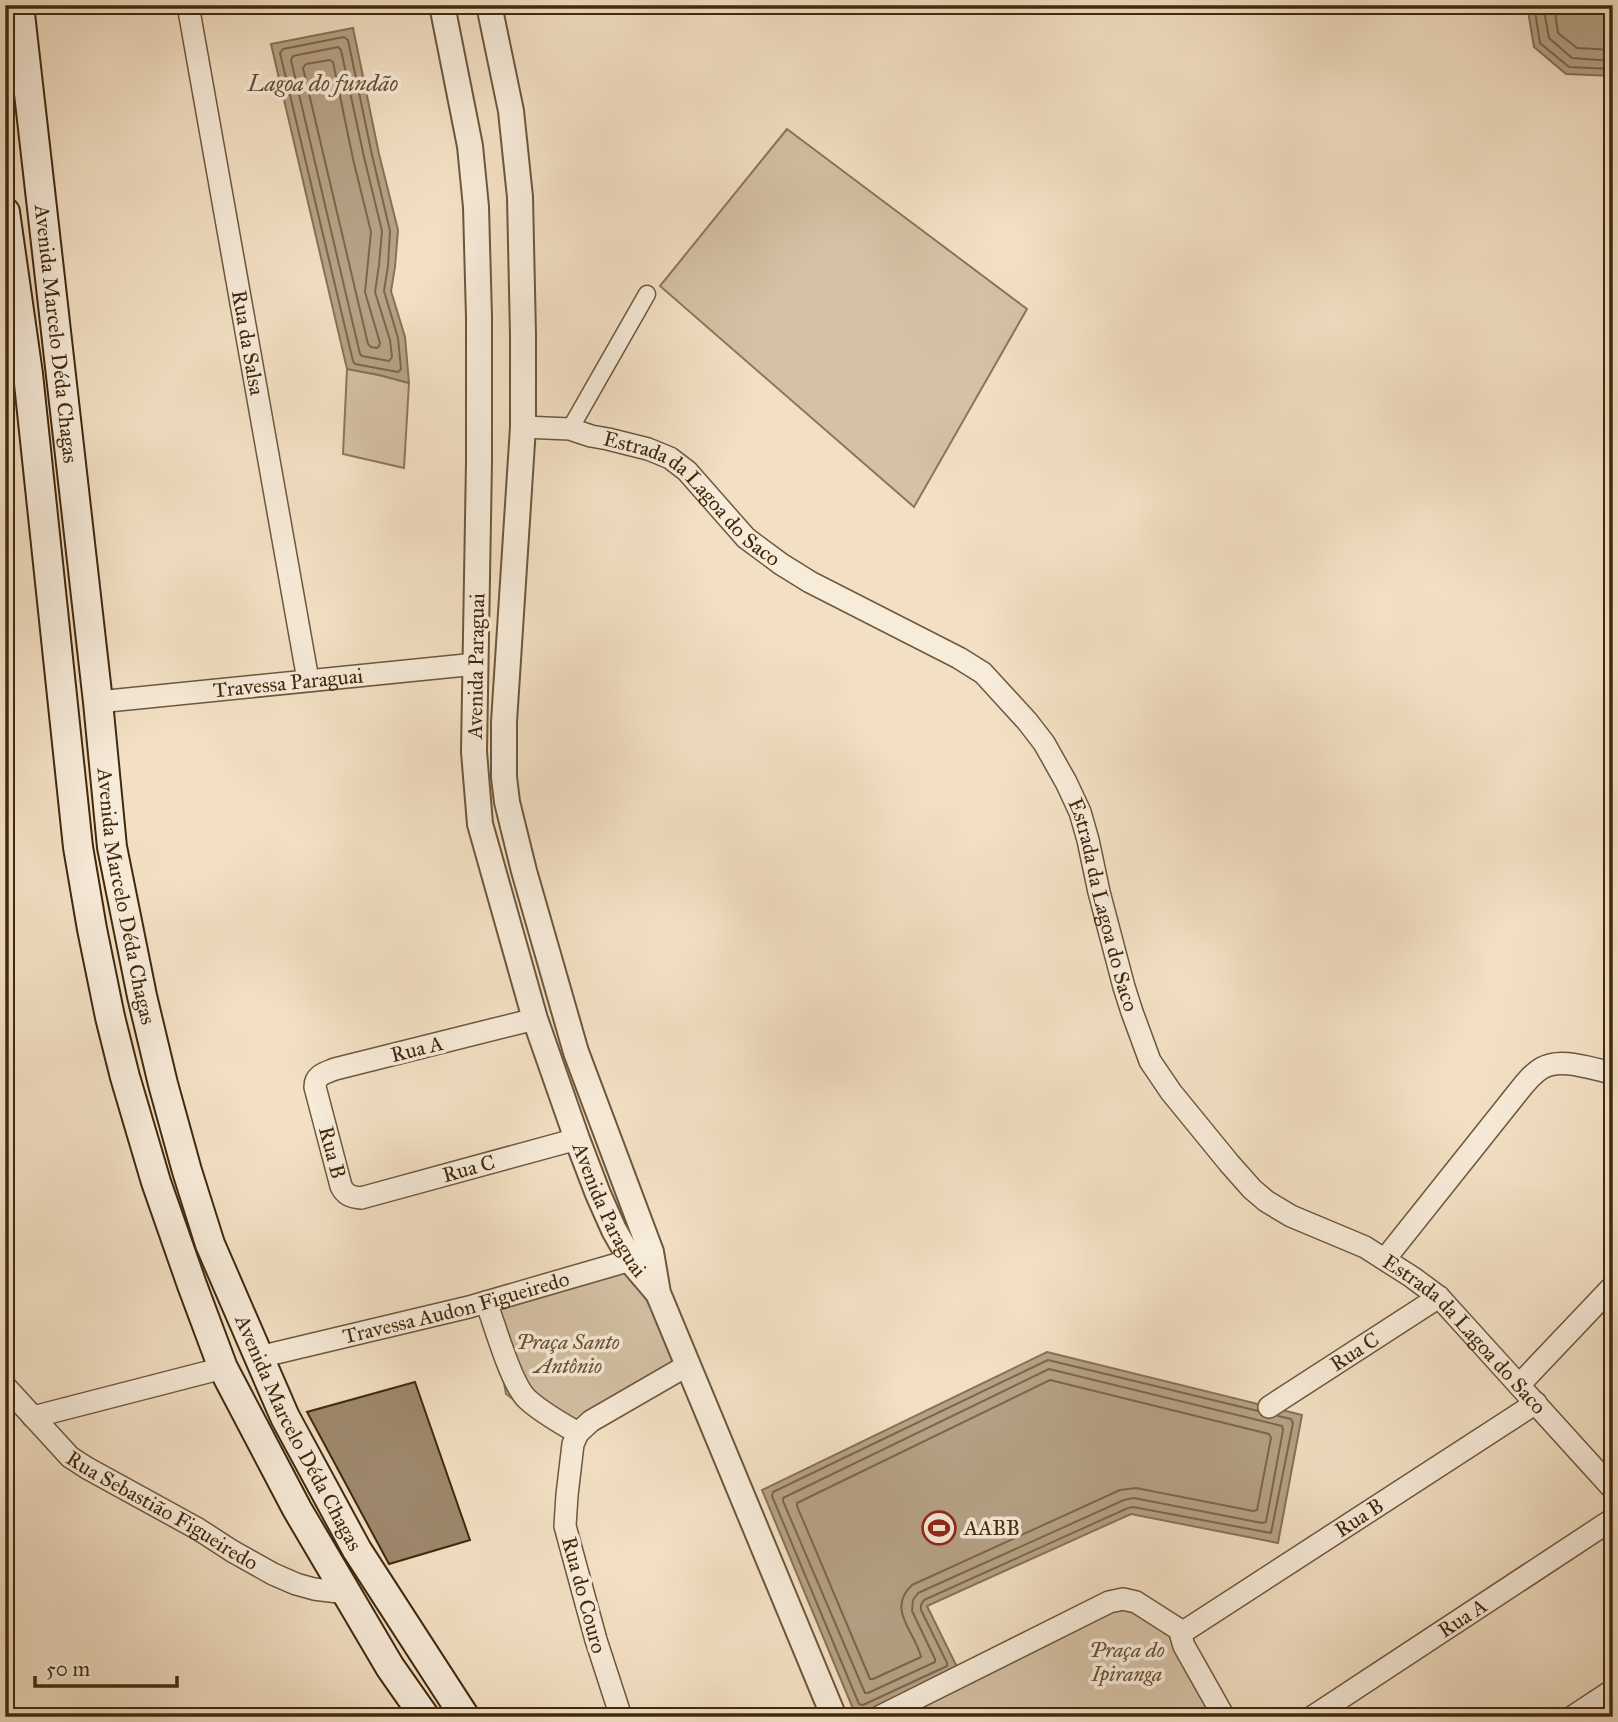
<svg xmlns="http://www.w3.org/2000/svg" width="1618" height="1722" font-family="'IM FELL Great Primer',serif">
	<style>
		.green { fill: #d5c1a5; stroke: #8b7559; stroke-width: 2 }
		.water { fill: #b6a286; stroke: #877256; stroke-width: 2 }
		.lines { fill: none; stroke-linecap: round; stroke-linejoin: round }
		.shore { stroke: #7c664a; stroke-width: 2 }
		.building { fill: #9e886c; stroke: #41290d; stroke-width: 2 }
		.pedestrian-casing { stroke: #6e573b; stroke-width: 19 }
		.minor-casing { stroke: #6e573b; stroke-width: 24 }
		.tertiary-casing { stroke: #6e573b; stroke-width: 28 }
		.secondary-casing { stroke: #41290d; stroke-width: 32 }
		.pedestrian { stroke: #f7ebd9; stroke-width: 16 }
		.minor { stroke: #f7ebd9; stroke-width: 21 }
		.tertiary { stroke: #f7ebd9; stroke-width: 24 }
		.secondary { stroke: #f7ebd9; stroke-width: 28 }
		.labels { text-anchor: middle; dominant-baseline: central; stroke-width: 7; stroke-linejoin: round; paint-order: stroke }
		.street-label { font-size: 21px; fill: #41290d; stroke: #f7ebd9 }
		.park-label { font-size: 21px; font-style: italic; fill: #664f33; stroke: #f7ebd9 }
		.poi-label { font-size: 21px; fill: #41290d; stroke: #f7ebd9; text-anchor: start }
		.water-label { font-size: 23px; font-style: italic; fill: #644d31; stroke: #f7ebd9 }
	</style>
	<rect width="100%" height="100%" fill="#f3e0c4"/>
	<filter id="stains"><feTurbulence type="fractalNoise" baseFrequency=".00286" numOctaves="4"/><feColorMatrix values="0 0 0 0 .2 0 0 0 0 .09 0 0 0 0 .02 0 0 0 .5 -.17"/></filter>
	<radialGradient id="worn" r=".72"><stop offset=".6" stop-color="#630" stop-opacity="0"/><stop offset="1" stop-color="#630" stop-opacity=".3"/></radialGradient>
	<!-- green -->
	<path class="green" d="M787 129 1027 309 914 507 660 286Z
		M347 369 379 375 409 383 404 468 343 454Z
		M631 1265 685 1362 564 1435 506 1394 490 1305Z
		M1130 1600 1178 1629 1229 1717H880Z"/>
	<!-- water -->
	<path class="water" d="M1527 5H1613V76L1566 74 1534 47Z
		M353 28 379 154 398 230 395 267 391 291 405 337 409 383 379 375 347 369 271 44Z
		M1047 1352 1302 1415 1278 1543 1131 1514 927 1606 958 1669 856 1716 762 1490Z"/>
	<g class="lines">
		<!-- shore -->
		<path class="shore" d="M1534 5 1540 43 1569 67 1613 69
			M1543 5 1549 38 1572 58 1613 61
			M1554 5 1558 33 1577 48 1613 50
			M344 37 348 40 372 155 390 231 388 266 384 291 398 338 401 369 398 372 355 364 353 361 280 53 283 49Z
			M338 47 341 50 364 157 382 231 379 265 375 292 390 340 392 357 389 361 362 356 360 354 291 60 293 56Z
			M330 60 333 62 353 159 371 232 365 292 380 343 379 346 377 348 371 347 368 344 303 68 306 64Z
			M1049 1369 1282 1426 1283 1430 1266 1522 1262 1523 1134 1498 1124 1500 918 1593 913 1600 912 1611 935 1659V1662L868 1693H865L783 1501V1498Z
			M1050 1380 1269 1434 1271 1438 1257 1510 1253 1511 1136 1488 1120 1490 912 1585C886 1610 915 1631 921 1657L873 1679H870L797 1506V1503Z
			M1258 1411 1048 1360 773 1492 772 1496 859 1704 863 1705 947 1666V1663L921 1610V1605L924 1600 1128 1508 1133 1507 1271 1533 1293 1423 1291 1419 1278 1416"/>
	</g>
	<!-- building -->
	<path class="building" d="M415 1382 470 1540 389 1564 307 1412Z"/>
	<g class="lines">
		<defs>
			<path id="pedestrian" d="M570 429 647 294"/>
			<g id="minor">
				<path id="s1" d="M188 5 308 680"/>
				<path id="s2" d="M523 427 570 429 591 436 608 439 648 449 670 458 687 471 746 538 781 564 810 582 959 658 983 673 1027 721 1044 743 1066 782 1080 812 1088 840 1099 892 1124 987 1132 1012 1150 1061 1171 1092 1229 1163 1252 1189 1266 1201 1291 1216 1365 1247 1412 1277 1439 1297 1613 1489"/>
				<path id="s3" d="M98 702 476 664"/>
				<path id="s4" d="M535 1019 335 1069C325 1073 315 1075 315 1087L341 1186C345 1195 351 1197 361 1198L577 1139"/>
				<path d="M1385 1259 1518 1092C1525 1083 1532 1074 1542 1068 1562 1057 1591 1069 1613 1073"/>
				<path d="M486 1302C495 1325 511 1384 527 1399 542 1413 561 1423 578 1433"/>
				<path id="s5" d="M259 1357 469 1307 631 1260 645 1254"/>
				<path d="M1519 1385 1613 1286"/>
				<path id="s6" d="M5 1386 70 1457 87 1468 198 1529 232 1551 273 1574 296 1584 314 1589 346 1593"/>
				<path id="s7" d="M1269 1407 1439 1297"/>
				<path d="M33 1417 223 1368"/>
				<path id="s8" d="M1183 1632 1536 1403"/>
				<path d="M1183 1632 1181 1636 1184 1646 1224 1717"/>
				<path d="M621 1717 596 1640 565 1526 567 1495 573 1444 578 1433 591 1421 688 1365"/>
				<path d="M879 1717 1109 1602 1123 1599 1136 1602 1183 1632"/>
				<path id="s9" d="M1312 1717 1613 1519"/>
				<path d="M1572 1717 1613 1690"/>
			</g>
			<g id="tertiary">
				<path id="s10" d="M442 5 470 146 476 207 479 317V461L474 752 480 824 535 1019 577 1139 598 1194 614 1230 634 1265 657 1292"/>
				<path d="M489 5 511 111 520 197 523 335V427L504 722V777L507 802 524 871 576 1052 651 1252 658 1293 834 1717"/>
			</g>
			<g id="secondary">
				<path id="s11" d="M19 5 98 702 112 847 142 996 163 1084 187 1171 210 1244 285 1417 357 1550 465 1717"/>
				<path d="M5 212 28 374 78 847 92 929 110 1017 125 1077 156 1182 192 1285 223 1368 297 1509 390 1667 425 1717"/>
			</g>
		</defs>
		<!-- pedestrian casing -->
		<use href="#pedestrian" class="pedestrian-casing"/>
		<!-- minor casing -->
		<use href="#minor" class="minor-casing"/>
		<!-- tertiary casing -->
		<use href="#tertiary" class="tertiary-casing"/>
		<!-- secondary casing -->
		<use href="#secondary" class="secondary-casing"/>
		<!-- pedestrian -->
		<use href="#pedestrian" class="pedestrian"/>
		<!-- minor -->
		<use href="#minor" class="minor"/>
		<!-- tertiary -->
		<use href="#tertiary" class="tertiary"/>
		<!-- secondary -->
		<use href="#secondary" class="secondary"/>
	</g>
	<!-- icons -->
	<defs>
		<symbol id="stadium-ring" viewBox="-11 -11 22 22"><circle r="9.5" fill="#f7ebd9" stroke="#8f2418" stroke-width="1.5"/><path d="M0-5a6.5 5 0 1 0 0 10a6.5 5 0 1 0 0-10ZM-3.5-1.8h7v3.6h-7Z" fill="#8f2418"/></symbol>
	</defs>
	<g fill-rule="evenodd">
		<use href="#stadium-ring" x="920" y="1509" width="38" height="38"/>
	</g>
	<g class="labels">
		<!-- street labels -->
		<g class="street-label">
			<text stroke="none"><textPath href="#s11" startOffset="331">Avenida Marcelo Déda Chagas</textPath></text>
			<text stroke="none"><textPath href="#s1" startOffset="343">Rua da Salsa</textPath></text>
			<text stroke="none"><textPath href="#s2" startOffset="192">Estrada da Lagoa do Saco</textPath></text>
			<text transform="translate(476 666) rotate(-89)">Avenida Paraguai</text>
			<text stroke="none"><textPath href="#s3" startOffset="191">Travessa Paraguai</textPath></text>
			<text stroke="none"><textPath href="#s11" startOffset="898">Avenida Marcelo Déda Chagas</textPath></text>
			<text stroke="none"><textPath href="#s2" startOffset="802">Estrada da Lagoa do Saco</textPath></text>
			<text transform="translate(417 1049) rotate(-14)">Rua A</text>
			<text stroke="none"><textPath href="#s4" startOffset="303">Rua B</textPath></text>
			<text stroke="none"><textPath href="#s4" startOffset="474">Rua C</textPath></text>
			<text stroke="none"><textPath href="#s10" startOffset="1230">Avenida Paraguai</textPath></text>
			<text stroke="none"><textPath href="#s5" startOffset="203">Travessa Audon Figueiredo</textPath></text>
			<text stroke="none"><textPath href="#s2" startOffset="1390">Estrada da Lagoa do Saco</textPath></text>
			<text stroke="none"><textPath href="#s7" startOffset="102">Rua C</textPath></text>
			<text stroke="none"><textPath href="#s11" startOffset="1465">Avenida Marcelo Déda Chagas</textPath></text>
			<text stroke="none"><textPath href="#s6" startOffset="203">Rua Sebastião Figueiredo</textPath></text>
			<text stroke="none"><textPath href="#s8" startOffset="210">Rua B</textPath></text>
			<text transform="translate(584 1595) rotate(75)">Rua do Couro</text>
			<text stroke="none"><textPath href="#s9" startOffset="180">Rua A</textPath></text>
		</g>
		<!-- park labels -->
		<g class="park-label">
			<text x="568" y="1342">Praça Santo<tspan x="568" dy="24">Antônio</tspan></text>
			<text x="1127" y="1650">Praça do<tspan x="1127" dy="24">Ipiranga</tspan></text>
		</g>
		<!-- poi labels -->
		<g class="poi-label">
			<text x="964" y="1528">AABB</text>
		</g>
		<!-- water labels -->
		<g class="water-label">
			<text x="323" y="83">Lagoa do fundão</text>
		</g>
	</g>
	<!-- margin -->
	<rect width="1618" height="1722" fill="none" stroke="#f3e0c4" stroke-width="28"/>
	<rect x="7" y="7" width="1604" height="1708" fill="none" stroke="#41290d" stroke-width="3.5"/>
	<rect x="14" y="14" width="1590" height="1694" fill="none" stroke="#41290d" stroke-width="2"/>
	<!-- scale -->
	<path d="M35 1676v10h142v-10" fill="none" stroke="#41290d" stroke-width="3.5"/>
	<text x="46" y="1676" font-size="21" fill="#41290d" stroke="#f7ebd9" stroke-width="5" paint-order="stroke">50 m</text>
	<rect width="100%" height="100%" filter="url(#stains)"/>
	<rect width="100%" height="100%" fill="url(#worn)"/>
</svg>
